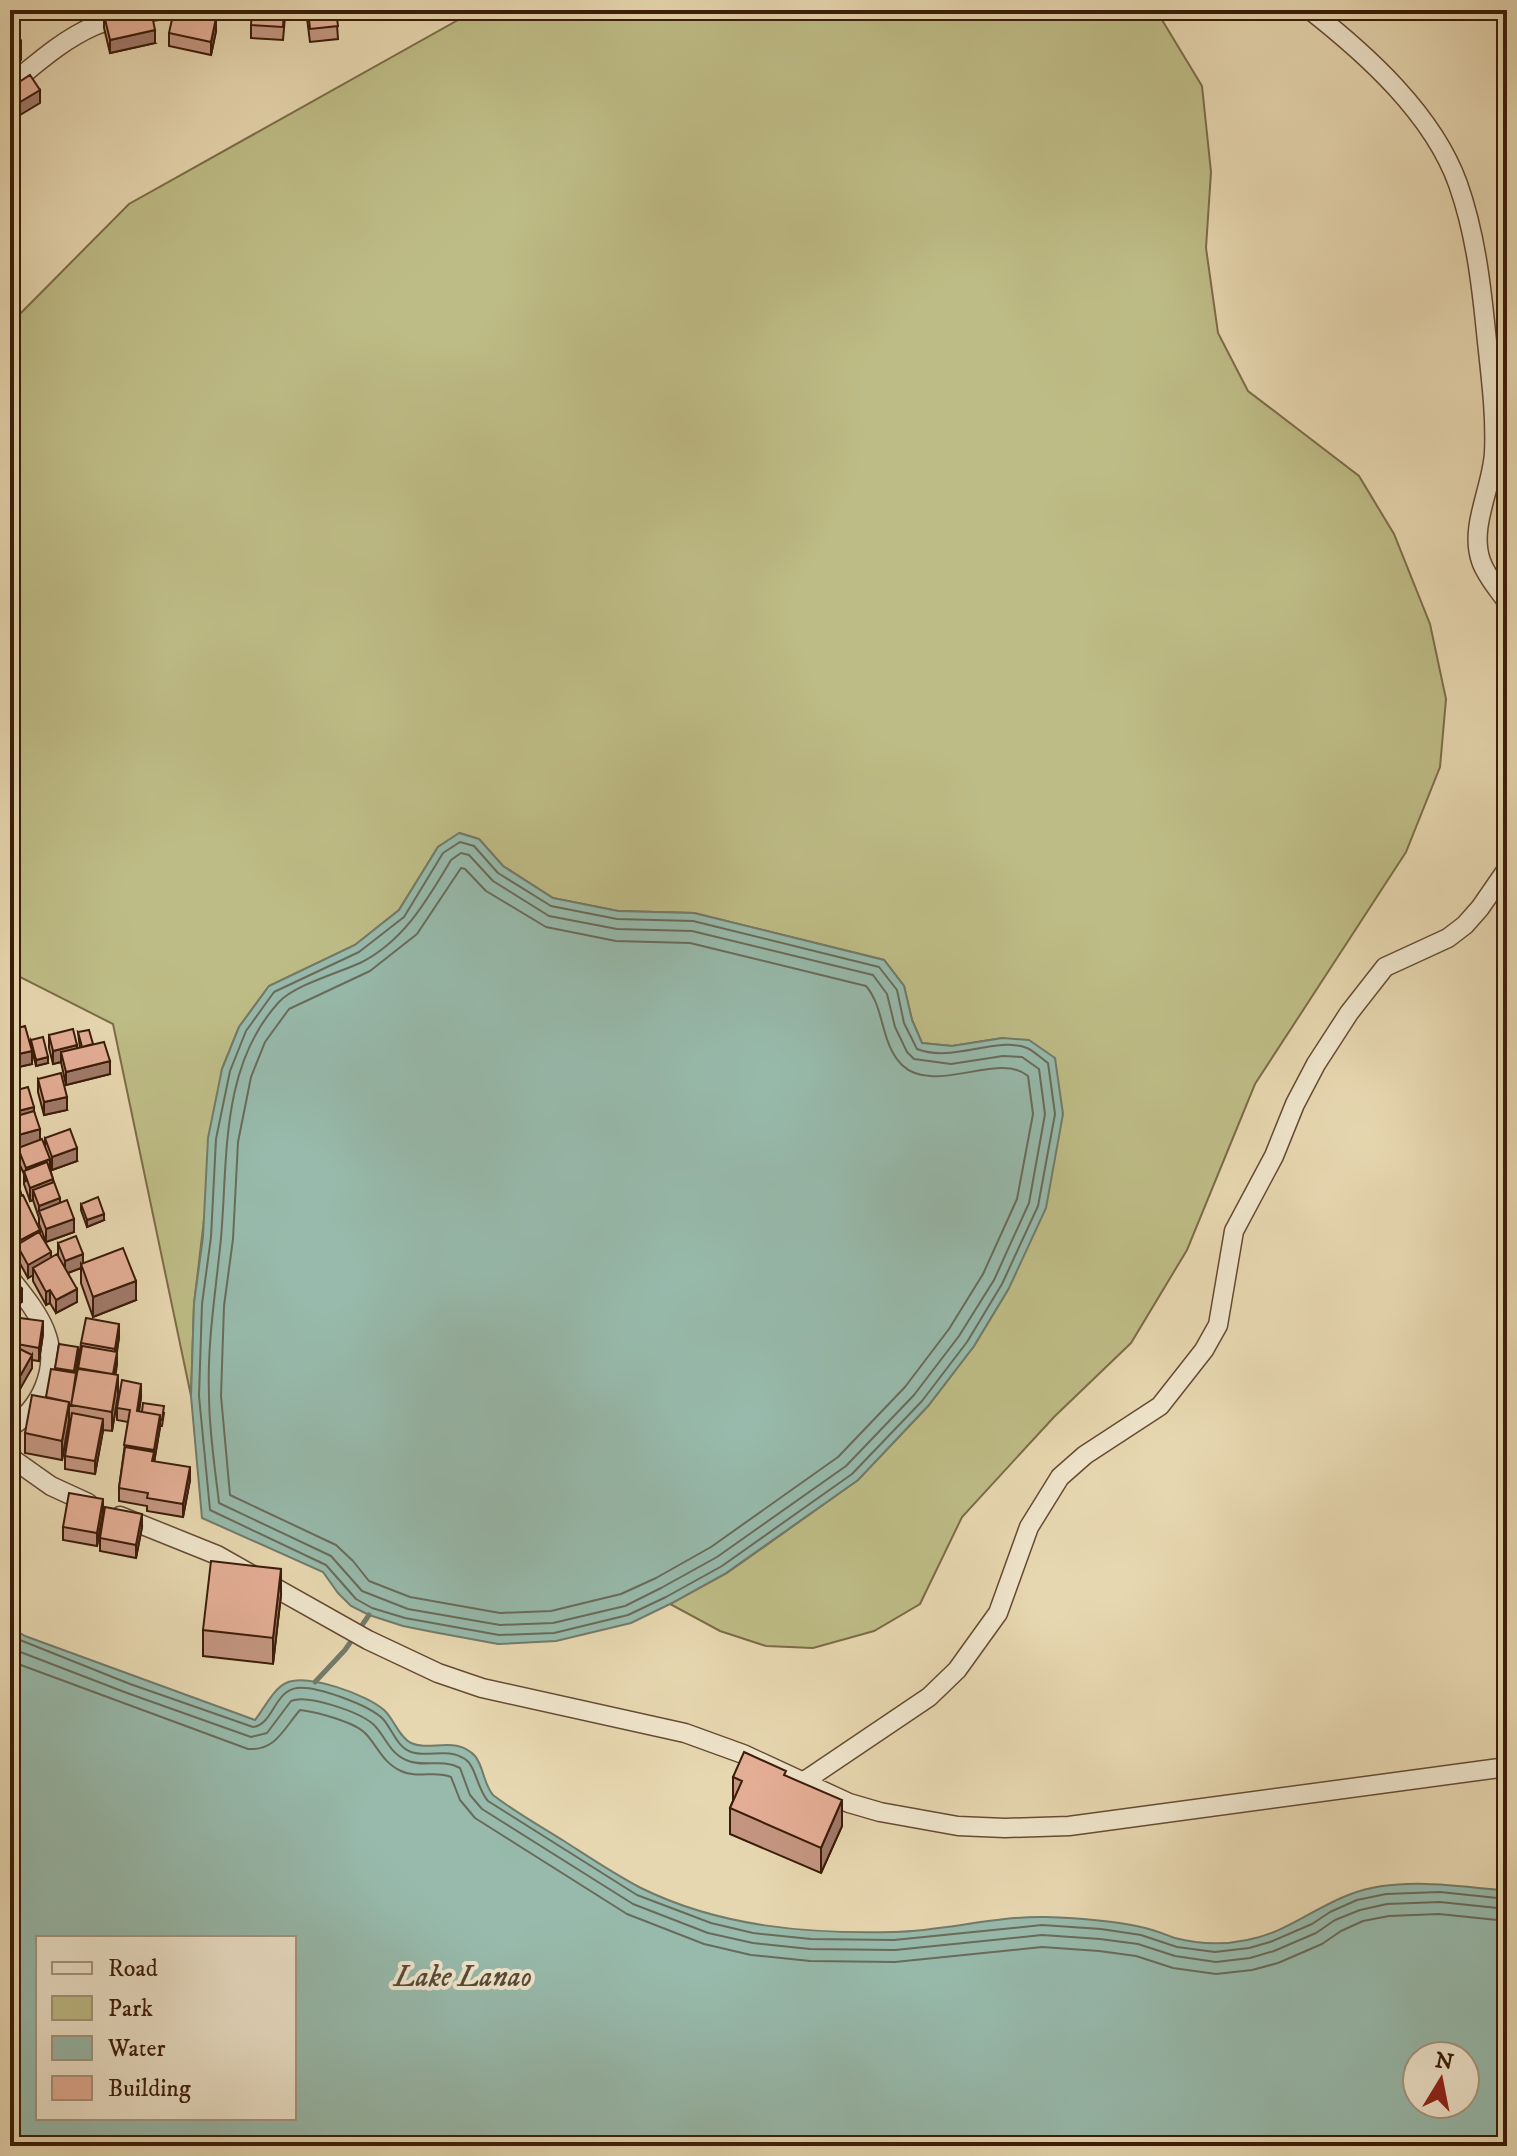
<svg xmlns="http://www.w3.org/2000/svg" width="1517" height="2156" font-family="'IM FELL DW Pica',serif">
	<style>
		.green { fill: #bebc86; stroke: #7c6c47; stroke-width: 2 }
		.water { fill: #97baac; stroke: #727b6a; stroke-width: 2; fill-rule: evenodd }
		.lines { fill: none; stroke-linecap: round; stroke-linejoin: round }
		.shore { stroke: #696b5a; stroke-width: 2 }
		.stream { stroke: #727b6a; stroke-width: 5 }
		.minor-casing { stroke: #664b32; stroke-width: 21 }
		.minor { stroke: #efe5cc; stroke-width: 18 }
		.wall { fill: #c49681; stroke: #3b1c08; stroke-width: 2 }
		.shaded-wall { fill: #a07a69; stroke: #3b1c08; stroke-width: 2 }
		.building { fill: #e4ae96; stroke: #3b1c08; stroke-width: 2 }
		.labels { text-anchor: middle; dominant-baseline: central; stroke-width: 8; stroke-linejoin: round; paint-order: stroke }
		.water-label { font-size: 30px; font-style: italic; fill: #574b39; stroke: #efe5cc }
	</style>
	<rect width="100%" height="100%" fill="#e7d7b0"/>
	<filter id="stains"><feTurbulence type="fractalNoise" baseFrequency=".0025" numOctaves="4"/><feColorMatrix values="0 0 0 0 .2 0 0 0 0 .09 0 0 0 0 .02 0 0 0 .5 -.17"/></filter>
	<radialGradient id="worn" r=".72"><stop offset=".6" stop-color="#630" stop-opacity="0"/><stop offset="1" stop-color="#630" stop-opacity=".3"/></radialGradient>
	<!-- green -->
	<path class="green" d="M476 10H1156L1202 86 1211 172 1206 248 1218 333 1248 391 1359 476 1394 534 1430 624 1446 699 1440 767 1406 852 1255 1084 1187 1250 1131 1343 1054 1417 962 1517 920 1604 874 1631 813 1648 766 1646 720 1631 670 1604 727 1573 858 1480 928 1406 974 1346 1009 1288 1003 1038 952 1046 922 1043 912 1020 904 986 884 960 694 913 618 911 553 898 503 866 479 839 460 833 438 847 399 910 355 945 269 986 239 1027 222 1069 194 1304 191 1396 113 1024 10 972V324L129 204Z"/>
	<!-- water -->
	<path class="water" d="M459 833 479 839 503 866 553 898 618 911 694 913 884 960 904 986 912 1020 922 1043 952 1046 1003 1038 1029 1040 1055 1058 1063 1114 1046 1208 1009 1288 974 1346 928 1406 858 1480 726 1573 670 1604 631 1623 556 1641 498 1644 433 1632 403 1626 369 1615 351 1606 338 1593 323 1572 202 1518 191 1396 194 1303 203 1237 208 1138 222 1069 239 1027 269 986 355 945 399 910 438 847Z
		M10 1627 25 1636 255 1720C264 1709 273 1689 286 1683 307 1673 368 1695 384 1710 394 1719 399 1737 411 1743 430 1752 456 1735 475 1756 484 1767 483 1783 493 1795 515 1812 540 1826 564 1841 589 1857 614 1874 641 1888 720 1927 808 1934 894 1932 945 1931 994 1916 1045 1917 1076 1918 1109 1920 1141 1927 1152 1929 1164 1934 1175 1938 1198 1944 1224 1945 1247 1940 1286 1933 1315 1907 1351 1894 1397 1876 1459 1886 1507 1891V2146H10ZM38 1938H294V2118H38ZM1417 2056H1465V2104H1417Z"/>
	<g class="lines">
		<!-- shore -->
		<path class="shore" d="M460 842 474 846 498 873 551 906 617 919 693 921 879 967 897 990 904 1023 917 1049C952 1063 995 1036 1027 1048 1034 1051 1042 1059 1048 1063L1055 1114 1038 1206 1002 1284 967 1342 922 1401 852 1474 722 1566 666 1597 628 1615 554 1633 499 1635 405 1618 372 1608 356 1599 326 1565 210 1510 199 1396 202 1304 211 1237 216 1139 230 1071 246 1031 274 992 359 952 404 917 443 853Z
			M461 853 469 855 493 881 549 916 617 929 692 931 873 975 887 994 895 1027 907 1052 914 1059 951 1064 1003 1056 1022 1057 1039 1069 1045 1114 1029 1203 994 1280 959 1336 914 1395 846 1466 717 1557 661 1588 625 1606 553 1623 500 1625 408 1609 362 1591 331 1556 219 1503C215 1468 209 1431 209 1395 207 1342 216 1290 221 1238 228 1158 220 1066 279 1002 295 985 338 973 360 963 404 941 427 900 451 860Z
			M461 868 465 869 486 891 546 927 616 941 690 943 866 986C885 1008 880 1043 902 1065 934 1096 999 1051 1028 1076L1033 1114 1017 1199 983 1274 949 1329 905 1387 838 1457 711 1547 656 1578 621 1594 551 1611 500 1613 410 1597 369 1581 353 1561 336 1545 230 1495 221 1396 224 1306 233 1239 238 1142 251 1077 265 1042 289 1009 370 971 417 934Z
			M10 1636 130 1684 253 1727C273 1725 274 1691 297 1688 317 1686 369 1705 383 1719 392 1729 397 1747 411 1752 429 1758 447 1747 465 1759 476 1766 477 1789 488 1801L637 1895 711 1923 753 1933 811 1939 894 1940 1042 1925 1101 1929 1141 1935 1177 1947 1215 1952 1249 1948 1270 1942 1312 1924 1330 1912 1357 1900 1386 1894 1440 1892 1507 1899
			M10 1648 127 1693 251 1737 267 1733 291 1701C308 1694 359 1712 373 1724 385 1735 389 1753 406 1760 423 1768 441 1758 460 1768L470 1795 482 1809 633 1904 708 1933 753 1943 810 1949 895 1950 1042 1935 1100 1939 1138 1944 1175 1956 1216 1962 1250 1958 1274 1951 1316 1933 1335 1920 1360 1910 1387 1904 1440 1902 1507 1909
			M10 1661 248 1749C276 1751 284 1728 300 1710 317 1712 355 1722 366 1734 378 1747 383 1763 401 1771 417 1779 435 1770 451 1777L460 1800 475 1818 627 1914 704 1944 751 1955 810 1961 895 1962 1042 1947 1099 1951 1136 1956 1173 1968 1216 1974 1252 1970 1278 1963 1322 1944 1341 1931 1363 1921 1389 1916 1439 1914 1507 1921"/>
		<!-- stream -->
		<path class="stream" d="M315 1682 345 1650 369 1615"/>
		<defs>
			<path id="minor" d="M1310 10C1366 54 1433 114 1458 184 1475 232 1481 282 1486 332 1490 372 1496 413 1494 453 1492 488 1469 527 1481 561 1486 576 1498 589 1507 602
				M10 85C36 64 62 40 94 26 115 17 139 14 162 10
				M10 1278C23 1294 41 1316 47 1336 58 1370 40 1410 10 1427
				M10 1457 51 1486 88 1503
				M120 1516 217 1555 368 1640 438 1673 482 1688 685 1733 743 1754 849 1803 880 1812 958 1826 1005 1828 1069 1826 1507 1767
				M803 1782 929 1697 957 1670 998 1613 1029 1527 1060 1477 1085 1455 1160 1406 1204 1350 1218 1325 1234 1231 1274 1156 1295 1104 1316 1064 1349 1013 1385 967 1448 938 1465 925 1480 908 1507 869"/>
		</defs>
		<!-- minor casing -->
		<use href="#minor" class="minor-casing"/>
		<!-- minor -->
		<use href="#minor" class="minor"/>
	</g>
	<!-- wall -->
	<path class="wall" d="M306 10H336L338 39 310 42Z
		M357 10H382V12L358 16Z
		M104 15 155 43 110 53 104 28Z
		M285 17 283 40 251 38V25Z
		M216 31 211 55 169 46V33Z
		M10 1030 32 1064 14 1068 10 1051Z
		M78 1032 93 1044 110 1074 66 1085 61 1062 53 1064 49 1048V1035L77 1048H80Z
		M31 1040 48 1063 36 1066 31 1046Z
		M38 1079 67 1110 44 1115 38 1092Z
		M10 1092 34 1111 40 1140 45 1148V1138L77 1161 52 1170 50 1163V1169L60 1203 74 1232 46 1242 39 1224V1218L33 1200 30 1201 24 1184V1174L18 1161V1148L15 1149 10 1132Z
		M10 1136 15 1163 12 1164 21 1196 51 1258 58 1255V1243L83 1263 136 1300 93 1317 81 1283V1268L68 1273 77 1302 56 1313 50 1303 46 1305 33 1281V1275L28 1278 17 1258V1255L15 1256 10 1251Z
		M81 1204 104 1220 87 1227 81 1210Z
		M20 1318 43 1334 39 1361 32 1360V1368L18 1390V1398L10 1411V1335L17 1347Z
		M119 1337 117 1352 115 1375 118 1395 112 1431 103 1430 95 1474 65 1469V1456L71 1419H69L62 1460 25 1453V1433L46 1397 55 1370 59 1344 78 1360 76 1376 81 1343Z
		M141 1397 139 1412 164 1413 162 1426H160L154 1462 190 1480 183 1517 147 1511V1506L119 1501V1488L128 1422 117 1420V1408Z
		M103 1512 97 1546 63 1540V1527Z
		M142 1527 136 1558 100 1551V1538Z
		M281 1595 273 1664 203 1656V1630Z
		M786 1776 842 1826 821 1873 730 1834V1808L733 1801V1777Z"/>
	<!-- shaded-wall -->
	<path class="shaded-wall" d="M216 18V31L211 55V42Z
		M155 30V43L110 53V40Z
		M21 41V60L10 67V48Z
		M40 90V103L10 121V108Z
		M13 202V215L10 218V205Z
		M77 1045V1058L61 1052V1062L53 1064V1051Z
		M32 1051V1064L14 1068V1055Z
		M48 1057V1063L36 1066V1060Z
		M110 1061V1074L66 1085V1072Z
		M14 1081V1087L10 1089V1082Z
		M67 1097V1110L44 1115V1102Z
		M34 1107V1120L10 1119V1113Z
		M40 1129V1142L15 1149V1136Z
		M77 1148V1161L52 1170V1157Z
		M15 1150V1163L10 1165V1152Z
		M50 1159V1172L26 1181V1168Z
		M53 1179V1192L33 1190V1200L30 1201V1188Z
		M21 1193V1206L10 1209V1196Z
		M60 1198V1211H39V1206Z
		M104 1214V1220L87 1227V1220Z
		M74 1219V1232L46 1242V1229Z
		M40 1230V1243L17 1245V1255L15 1256V1243Z
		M51 1252V1265L33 1268V1275L28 1278V1265Z
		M83 1254V1267L81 1264V1268L65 1274V1261Z
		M136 1281V1300L93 1317V1297Z
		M22 1289V1302L10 1310V1297Z
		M77 1289V1302L56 1313V1300Z
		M50 1290V1303L46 1305V1292Z
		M43 1321V1334L39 1361V1348Z
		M119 1324V1337L115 1362V1349Z
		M78 1347V1360L74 1384V1371Z
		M117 1352V1365L113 1391V1378Z
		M32 1355V1368L19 1391V1378Z
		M118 1375V1395L112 1431V1412Z
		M141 1384V1397L137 1424V1411Z
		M18 1385V1398L10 1411V1398Z
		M69 1402V1421L62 1460V1441Z
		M160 1415V1428L154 1463V1450Z
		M103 1419V1431L95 1474V1461Z
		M190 1467V1480L183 1517V1504Z
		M103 1499V1512L97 1546V1533Z
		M142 1514V1527L136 1558V1545Z
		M281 1569V1595L273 1664V1638Z
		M842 1800V1826L821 1873V1848Z"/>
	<!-- building -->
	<path class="building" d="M127 10H151L155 30 110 40 104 15Z
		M174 10H181L216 18 211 42 169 33Z
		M252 10H284L283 27 251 25Z
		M308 10H336L338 26 310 29Z
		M10 23 21 41 10 48Z
		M30 75 40 90 10 108V88Z
		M25 1026 32 1051 14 1055 10 1038V1030Z
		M73 1029 77 1045 53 1051 49 1035Z
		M89 1030 93 1044 82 1047 78 1032Z
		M43 1037 48 1057 36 1060 31 1040Z
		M104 1042 110 1061 66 1072 61 1052Z
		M10 1068 14 1081 10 1082Z
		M61 1073 67 1097 44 1102 38 1079Z
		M28 1087 34 1107 10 1113V1092Z
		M34 1111 40 1129 15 1136 10 1118Z
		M70 1129 77 1148 52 1157 45 1138Z
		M10 1136 15 1150 10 1152Z
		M42 1139 50 1159 26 1168 18 1148Z
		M10 1156 15 1171 10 1173Z
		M47 1162 53 1179 30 1188 24 1171Z
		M15 1173 21 1193 10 1196V1175Z
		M54 1182 60 1198 39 1206 33 1190Z
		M23 1195 40 1230 15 1243 10 1238V1200Z
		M98 1197 104 1214 87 1220 81 1204Z
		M67 1200 74 1219 46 1229 39 1211Z
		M39 1232 51 1252 28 1265 17 1245Z
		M76 1236 83 1254 65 1261 58 1243Z
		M123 1248 136 1281 93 1297 81 1264Z
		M57 1254 77 1289 56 1300 50 1290 46 1292 33 1268Z
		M10 1272 22 1289 10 1297Z
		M20 1318 43 1321 39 1348 17 1344Z
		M86 1318 119 1324 115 1349 81 1343Z
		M10 1335 17 1339 10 1351Z
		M59 1344 78 1347 74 1371 55 1368Z
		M14 1346 32 1355 19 1378 10 1373V1352Z
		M82 1346 117 1352 113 1374 78 1369Z
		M78 1368 118 1375 112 1412 71 1405Z
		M51 1369 76 1373 71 1406H69V1402L46 1397Z
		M10 1380 18 1385 10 1398Z
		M122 1380 141 1384 137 1411 160 1415 154 1450 124 1445 130 1410 117 1408Z
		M32 1395 69 1402 62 1441 25 1433Z
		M143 1403 164 1406 162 1420H160V1415L142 1412Z
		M72 1413 103 1419 95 1461 65 1456Z
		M125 1447 154 1452 152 1461 190 1467 183 1504 147 1498 148 1493 119 1488Z
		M69 1493 103 1499 97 1533 63 1527Z
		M105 1507 142 1514 136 1545 100 1538Z
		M211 1561 281 1569 273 1638 203 1630Z
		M744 1752 786 1771 784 1775 842 1800 821 1848 730 1808 742 1781 733 1777Z"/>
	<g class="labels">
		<!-- water labels -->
		<g class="water-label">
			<text x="463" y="1977">Lake Lanao</text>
		</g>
	</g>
	<!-- margin -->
	<rect width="1517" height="2156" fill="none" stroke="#e7d7b0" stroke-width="40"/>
	<rect x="12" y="12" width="1493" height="2132" fill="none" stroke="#3b1c08" stroke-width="4"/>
	<rect x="20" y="20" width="1477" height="2116" fill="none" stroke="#3b1c08" stroke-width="2"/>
	<!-- legend -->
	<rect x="36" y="1936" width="260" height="184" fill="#efe5cc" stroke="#a7957e" stroke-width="2"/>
	<rect x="52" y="1962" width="40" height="12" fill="#efe5cc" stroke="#a7957e" stroke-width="2"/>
	<text x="108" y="1976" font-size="24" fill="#3b1c08">Road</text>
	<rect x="52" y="1996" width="40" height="24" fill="#bebc86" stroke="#a7957e" stroke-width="2"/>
	<text x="108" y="2016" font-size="24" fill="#3b1c08">Park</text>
	<rect x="52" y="2036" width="40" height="24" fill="#97baac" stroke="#a7957e" stroke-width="2"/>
	<text x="108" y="2056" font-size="24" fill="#3b1c08">Water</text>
	<rect x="52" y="2076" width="40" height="24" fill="#e4ae96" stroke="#a7957e" stroke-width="2"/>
	<text x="108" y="2096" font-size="24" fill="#3b1c08">Building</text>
	<!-- north arrow -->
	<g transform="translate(1441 2080) rotate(10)"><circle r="38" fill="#efe5cc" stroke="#a7957e" stroke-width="2"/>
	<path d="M0-6L14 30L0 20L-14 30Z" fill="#8f2418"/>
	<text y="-12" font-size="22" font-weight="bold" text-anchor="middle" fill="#3b1c08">N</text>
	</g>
	<rect width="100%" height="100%" filter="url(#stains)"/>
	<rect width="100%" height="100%" fill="url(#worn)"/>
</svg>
